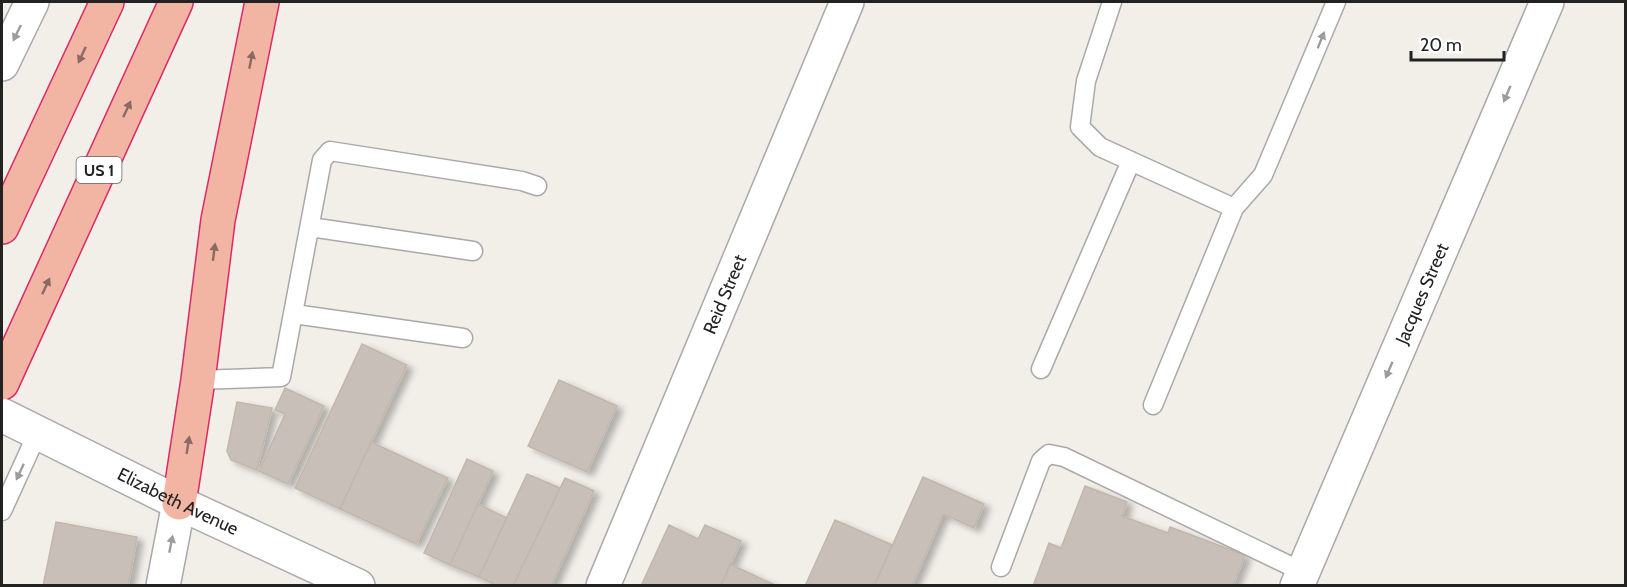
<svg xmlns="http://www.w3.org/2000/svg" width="1627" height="587" font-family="Cabin,sans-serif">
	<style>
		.building { fill: #c7bfb8; stroke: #c4b6ab; stroke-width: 1.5; filter: url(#shadow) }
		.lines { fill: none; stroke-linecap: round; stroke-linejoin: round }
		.service-casing { stroke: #a9a9a9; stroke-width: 21 }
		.minor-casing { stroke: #a9a9a9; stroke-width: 36 }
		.tertiary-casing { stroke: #a9a9a9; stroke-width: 36 }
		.trunk-casing { stroke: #dc2a67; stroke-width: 36 }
		.service { stroke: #fff; stroke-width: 18 }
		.minor { stroke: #fff; stroke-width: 33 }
		.tertiary { stroke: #fff; stroke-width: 33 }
		.trunk { stroke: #f2b4a3; stroke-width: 33 }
		.oneway { fill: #9c9c9c }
		.oneway2 { fill: #8a6b62 }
		.labels { text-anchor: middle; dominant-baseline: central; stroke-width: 5; stroke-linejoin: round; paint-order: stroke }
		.shield { fill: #fff; stroke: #646464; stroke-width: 1.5 }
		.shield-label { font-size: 16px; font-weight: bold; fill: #222 }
		.street-label { font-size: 18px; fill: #222; stroke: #fff }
	</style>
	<defs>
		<filter id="shadow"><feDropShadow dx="6" dy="4" stdDeviation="3" flood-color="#0004"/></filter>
	</defs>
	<rect width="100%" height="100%" fill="#f2efe9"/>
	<!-- building -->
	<path class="building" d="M362 344 407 365 340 509 295 488Z
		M559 380 617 406 587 472 528 446Z
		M285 388 324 406 288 484 259 471 285 414 275 410Z
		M237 402 272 408 257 470 231 460 227 451Z
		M371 442 448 478 416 544 340 509Z
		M467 459 493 471 450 565 424 553Z
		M527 474 560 488 513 586H497L479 577Z
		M923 477 984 504 974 528 943 514 912 586H874Z
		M565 478 594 491 551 586H513Z
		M1085 486 1127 502 1122 516 1168 533 1170 527 1245 555 1233 586H1033L1049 543 1061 548Z
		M478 504 507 518 479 577 450 565Z
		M835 520 892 545 874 586H805Z
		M56 522 137 537 128 586H43Z
		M669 525 698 539 705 525 741 541 721 586H641Z
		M730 564 777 586H721Z"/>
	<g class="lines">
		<defs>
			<path id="service" d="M1112 2 1086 81 1080 127 1100 147 1234 208 1153 405
				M1234 208 1263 175 1336 2
				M310 227 473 251
				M294 314 463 338
				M1041 369 1131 161
				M198 380 281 377 322 160 330 151 522 181 537 186
				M2 511 38 432
				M1001 567 1041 461 1049 454 1064 457 1303 572"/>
			<g id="minor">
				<path id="s1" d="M603 586 847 2"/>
				<path id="s2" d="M1297 586 1547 2"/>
			</g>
			<g id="tertiary">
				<path d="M2 64 32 2"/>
				<path id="s3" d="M2 415 179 503 358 586"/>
				<path d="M163 586 179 503"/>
			</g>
			<path id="trunk" d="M2 227 107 2
				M2 383 176 2
				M179 503 198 380 218 220 262 2"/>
		</defs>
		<!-- service casing -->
		<use href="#service" class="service-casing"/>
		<!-- minor casing -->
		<use href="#minor" class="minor-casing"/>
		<!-- tertiary casing -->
		<use href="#tertiary" class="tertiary-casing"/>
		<!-- trunk casing -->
		<use href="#trunk" class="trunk-casing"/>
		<!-- service -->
		<use href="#service" class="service"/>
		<!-- minor -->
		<use href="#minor" class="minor"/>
		<!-- tertiary -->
		<use href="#tertiary" class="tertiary"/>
		<!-- trunk -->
		<use href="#trunk" class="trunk"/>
	</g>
	<!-- one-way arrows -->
	<defs><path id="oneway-solid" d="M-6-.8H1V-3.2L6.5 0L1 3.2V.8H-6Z" transform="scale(1.5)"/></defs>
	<g class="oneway">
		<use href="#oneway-solid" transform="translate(17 33) rotate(116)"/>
		<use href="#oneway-solid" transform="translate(1321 40) rotate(-68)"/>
		<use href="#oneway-solid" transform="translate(1507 94) rotate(113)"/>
		<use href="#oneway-solid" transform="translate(1389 370) rotate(113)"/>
		<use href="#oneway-solid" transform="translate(20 472) rotate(115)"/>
		<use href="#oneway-solid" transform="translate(171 544) rotate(-79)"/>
	</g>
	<g class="oneway2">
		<use href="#oneway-solid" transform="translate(82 55) rotate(115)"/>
		<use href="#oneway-solid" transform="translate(251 60) rotate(-79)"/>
		<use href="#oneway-solid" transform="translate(127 109) rotate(-65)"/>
		<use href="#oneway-solid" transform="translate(214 252) rotate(-83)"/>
		<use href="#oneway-solid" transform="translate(46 286) rotate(-65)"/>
		<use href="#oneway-solid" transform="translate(188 445) rotate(-81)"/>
	</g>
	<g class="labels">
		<!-- shield labels -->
		<rect class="shield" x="76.5" y="157" width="45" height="26" rx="4.5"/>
		<g class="shield-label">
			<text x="99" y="170">US 1</text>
		</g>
		<!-- street labels -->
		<g class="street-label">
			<text stroke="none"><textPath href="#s2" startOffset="318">Jacques Street</textPath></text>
			<text stroke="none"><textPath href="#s1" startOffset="316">Reid Street</textPath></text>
			<text stroke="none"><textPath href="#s3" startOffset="196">Elizabeth Avenue</textPath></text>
		</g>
	</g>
	<!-- border -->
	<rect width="1627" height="587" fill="none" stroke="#222222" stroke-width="6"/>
	<!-- scale -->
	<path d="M1411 51v9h93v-9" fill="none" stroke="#222222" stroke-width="3"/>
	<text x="1420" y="51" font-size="18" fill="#222222" stroke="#ffffff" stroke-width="4.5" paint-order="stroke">20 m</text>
</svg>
